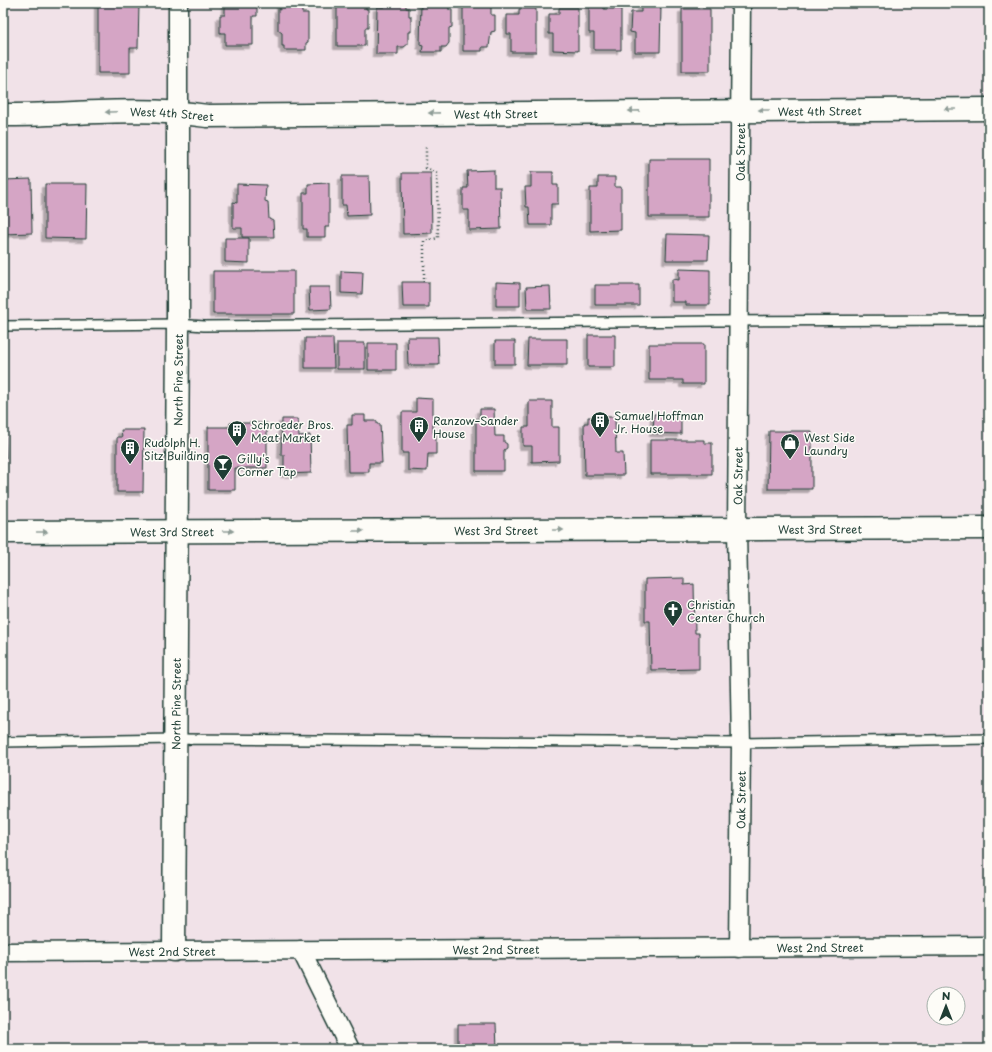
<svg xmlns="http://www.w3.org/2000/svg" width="992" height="1052" font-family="'Playpen Sans',sans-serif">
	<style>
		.building { fill: #d5a5c5; stroke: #1f3d34; filter: url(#shadow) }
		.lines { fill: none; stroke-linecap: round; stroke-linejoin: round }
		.lane-casing { stroke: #1f3d34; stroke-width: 12 }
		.street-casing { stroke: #1f3d34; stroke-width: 21 }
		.secondary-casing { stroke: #1f3d34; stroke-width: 25 }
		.path { stroke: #1f3d34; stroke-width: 2.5; stroke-dasharray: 1 3; stroke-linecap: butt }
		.lane { stroke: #fdfcf7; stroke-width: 9 }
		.street { stroke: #fdfcf7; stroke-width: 18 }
		.secondary { stroke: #fdfcf7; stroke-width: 22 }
		.oneway { fill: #8e9c96 }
		.labels { text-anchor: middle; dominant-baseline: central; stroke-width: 3; stroke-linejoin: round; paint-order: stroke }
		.street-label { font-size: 11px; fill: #1f3d34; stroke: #fdfcf7 }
		.poi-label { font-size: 11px; fill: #1f3d34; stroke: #fdfcf7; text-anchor: start }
	</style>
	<defs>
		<filter id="shadow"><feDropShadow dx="-3.5" dy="3.5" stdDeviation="0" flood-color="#0004"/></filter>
	</defs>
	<rect width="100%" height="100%" fill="#f1e2e8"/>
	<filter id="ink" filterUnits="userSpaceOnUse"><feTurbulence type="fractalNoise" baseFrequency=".025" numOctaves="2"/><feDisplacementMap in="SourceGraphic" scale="8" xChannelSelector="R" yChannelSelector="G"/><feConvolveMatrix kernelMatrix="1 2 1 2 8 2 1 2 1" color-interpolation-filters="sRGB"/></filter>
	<g filter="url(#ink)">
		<!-- building -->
		<path class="building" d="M98 3H139L138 48H130V73H98Z
			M225 3H257V16H253V45H225V33H220V15H225Z
			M280 3H302V13H308V42L306 43V50H284V46H282V33L278 30V9L280 10Z
			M337 3H366V9H368V28H365V46H337Z
			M384 3H406V8H409V16H411V32H408V44L404 47H398V54H376L377 7H384Z
			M421 3H449V10H452V27L449 28V43L446 47H441V52H422L423 46 420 45Z
			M463 3H491V15H495V31L491 32 489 47H482V51H463Z
			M589 3H604V9H621V50H594V33H589Z
			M641 6H661L660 52H635V33L630 32 631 12H641Z
			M559 8H578V51L553 50V34H549V14H559Z
			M519 9H536V52H511V34H507V15H519Z
			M682 9H710V71H682Z
			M649 159H709V217H649Z
			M494 170V187H500L501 229 469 230V210H463V188H468L467 171Z
			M531 172H553V185H558V204H551V225H530L529 207H526L525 187H531Z
			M402 173H431L432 233 403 234Z
			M342 176H369L370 215 347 216 346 205H342Z
			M598 177H615V187H621V230L590 231V188H598Z
			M31 179 32 233 3 234V180Z
			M329 183V227H325V237H307V229H303V193H308V184Z
			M45 184H87L86 239 45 238Z
			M237 184 266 185 265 201 268 202 269 219 273 221 274 237H242V228H233V202L237 203Z
			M667 234 709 235 708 260H666Z
			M225 238H249V263L225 262Z
			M679 269 710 270V305H686V302H672V279L679 280Z
			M213 271H294V314H213Z
			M341 271 363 272 362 294 341 293Z
			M402 282H429V307H403Z
			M496 282 520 283V306H496Z
			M595 285H639V305H595Z
			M550 286 551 309H527L526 287Z
			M309 287H330L331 309 310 310Z
			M588 335H615V367H588Z
			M407 337H438L439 365H408Z
			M305 338H333L334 368H305Z
			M528 339H567V365H527Z
			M495 341H515V364H495Z
			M337 343H365V369H337Z
			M368 343H396V370H368Z
			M649 344H704V384H683V380H649Z
			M416 398 433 399V433H436V454H428L427 471 408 470V453H402V412H416Z
			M529 401H552V427H559V461L532 462V446H523V427H529Z
			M480 409H494L495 436H504V442L507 444V448L504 450V471H476V419H480Z
			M654 414H681V434L653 433Z
			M352 415H365V421H377V424H380L382 463H369V472H348L347 425H352Z
			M588 417H615L616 453H623L624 475H585L584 423H588Z
			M282 419H298L299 436 310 435 311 473 284 474V455H281Z
			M230 423H267V468H235V490H208V427H230Z
			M3 427H5L6 458H3Z
			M121 430H144L143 492H117V437H122Z
			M769 431H812V489H768Z
			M650 440H704V443H712V474H650Z
			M684 578V585L694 584 695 633H699V669L651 670 650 621H645V579Z
			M458 1024H496L497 1049H458Z"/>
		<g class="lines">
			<defs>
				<path id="lane" d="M3 326 178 324 204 326 713 321 989 320
					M3 742 175 739 741 743 989 739"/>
				<g id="street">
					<path d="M178 3V112"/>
					<path id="s1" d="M739 948 741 743 737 530 741 3"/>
					<path d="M301 950 350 1049"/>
					<path id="s2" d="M3 952 989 946"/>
				</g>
				<g id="secondary">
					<path id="s3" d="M3 115C71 115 139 106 207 116L989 109"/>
					<path id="s4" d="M3 532 989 528"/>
					<path id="s5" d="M174 950 178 324V112"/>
				</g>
			</defs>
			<!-- lane casing -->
			<use href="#lane" class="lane-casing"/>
			<!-- street casing -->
			<use href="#street" class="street-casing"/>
			<!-- secondary casing -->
			<use href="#secondary" class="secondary-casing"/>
			<!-- path -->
			<path class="path" d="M424 282V241L438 238 437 173 426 168V147"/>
			<!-- lane -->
			<use href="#lane" class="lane"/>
			<!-- street -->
			<use href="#street" class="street"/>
			<!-- secondary -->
			<use href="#secondary" class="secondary"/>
		</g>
		<!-- one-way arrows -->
		<defs><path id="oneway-solid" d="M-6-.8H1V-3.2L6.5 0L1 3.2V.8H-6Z"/></defs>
		<g class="oneway">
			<use href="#oneway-solid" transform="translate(950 109) rotate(180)"/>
			<use href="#oneway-solid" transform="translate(764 110) rotate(180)"/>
			<use href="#oneway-solid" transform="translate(634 111) rotate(179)"/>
			<use href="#oneway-solid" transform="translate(111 112) rotate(177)"/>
			<use href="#oneway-solid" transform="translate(434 113) rotate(179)"/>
			<use href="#oneway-solid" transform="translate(558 530)"/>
			<use href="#oneway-solid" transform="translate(228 531)"/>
			<use href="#oneway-solid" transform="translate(358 531)"/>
			<use href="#oneway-solid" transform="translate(42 532)"/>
		</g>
	</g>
	<!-- icons -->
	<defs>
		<symbol id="building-pin" viewBox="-11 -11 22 30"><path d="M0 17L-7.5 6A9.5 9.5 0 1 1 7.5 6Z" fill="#1f3d34" stroke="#fdfcf7"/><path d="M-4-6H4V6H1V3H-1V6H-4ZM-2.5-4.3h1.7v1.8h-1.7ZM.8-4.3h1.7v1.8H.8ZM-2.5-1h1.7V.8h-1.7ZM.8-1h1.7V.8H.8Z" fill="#fff"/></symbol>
		<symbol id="shop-pin" viewBox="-11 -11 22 30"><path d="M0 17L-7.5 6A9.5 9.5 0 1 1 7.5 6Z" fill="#1f3d34" stroke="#fdfcf7"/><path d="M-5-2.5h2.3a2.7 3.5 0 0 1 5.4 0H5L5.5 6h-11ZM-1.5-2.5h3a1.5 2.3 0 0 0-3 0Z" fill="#fff"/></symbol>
		<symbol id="bar-pin" viewBox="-11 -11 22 30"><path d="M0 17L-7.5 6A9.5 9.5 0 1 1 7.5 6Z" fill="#1f3d34" stroke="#fdfcf7"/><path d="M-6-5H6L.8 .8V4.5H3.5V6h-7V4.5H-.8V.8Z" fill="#fff"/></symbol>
		<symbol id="church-pin" viewBox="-11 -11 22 30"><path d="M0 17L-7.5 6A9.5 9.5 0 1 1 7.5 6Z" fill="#1f3d34" stroke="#fdfcf7"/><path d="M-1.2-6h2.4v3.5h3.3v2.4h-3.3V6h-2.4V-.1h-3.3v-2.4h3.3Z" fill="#fff"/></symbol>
	</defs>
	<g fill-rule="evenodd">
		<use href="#building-pin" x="589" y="410" width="22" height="30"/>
		<use href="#building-pin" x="408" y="415" width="22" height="30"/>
		<use href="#building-pin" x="226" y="419" width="22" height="30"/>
		<use href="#shop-pin" x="779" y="432" width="22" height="30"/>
		<use href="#building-pin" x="119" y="437" width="22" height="30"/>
		<use href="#bar-pin" x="212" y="453" width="22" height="30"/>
		<use href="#church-pin" x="662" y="599" width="22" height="30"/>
	</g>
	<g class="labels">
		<!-- street labels -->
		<g class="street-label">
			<text stroke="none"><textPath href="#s3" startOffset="817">West 4th Street</textPath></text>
			<text stroke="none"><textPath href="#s3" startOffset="169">West 4th Street</textPath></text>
			<text stroke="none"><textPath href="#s3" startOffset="493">West 4th Street</textPath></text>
			<text stroke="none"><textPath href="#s1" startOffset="796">Oak Street</textPath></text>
			<text stroke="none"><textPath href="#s5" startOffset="570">North Pine Street</textPath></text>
			<text stroke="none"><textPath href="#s1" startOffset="472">Oak Street</textPath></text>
			<text stroke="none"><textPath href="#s4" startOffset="817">West 3rd Street</textPath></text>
			<text stroke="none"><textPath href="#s4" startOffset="493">West 3rd Street</textPath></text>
			<text stroke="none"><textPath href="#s4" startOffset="169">West 3rd Street</textPath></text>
			<text stroke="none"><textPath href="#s5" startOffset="246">North Pine Street</textPath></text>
			<text stroke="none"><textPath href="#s1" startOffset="148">Oak Street</textPath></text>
			<text stroke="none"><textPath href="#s2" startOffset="817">West 2nd Street</textPath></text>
			<text stroke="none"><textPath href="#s2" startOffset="493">West 2nd Street</textPath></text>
			<text stroke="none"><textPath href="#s2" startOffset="169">West 2nd Street</textPath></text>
		</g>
		<!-- poi labels -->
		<g class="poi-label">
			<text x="614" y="415">Samuel Hoffman<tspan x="614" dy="13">Jr. House</tspan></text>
			<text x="433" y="420">Ranzow–Sander<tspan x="433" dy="13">House</tspan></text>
			<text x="251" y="424">Schroeder Bros.<tspan x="251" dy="13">Meat Market</tspan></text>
			<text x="804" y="437">West Side<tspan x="804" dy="13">Laundry</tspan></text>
			<text x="144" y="442">Rudolph H.<tspan x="144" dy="13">Sitz Building</tspan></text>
			<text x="237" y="458">Gilly's<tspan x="237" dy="13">Corner Tap</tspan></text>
			<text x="687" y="604">Christian<tspan x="687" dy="13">Center Church</tspan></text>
		</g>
	</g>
	<!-- margin -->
	<rect width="992" height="1052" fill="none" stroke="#fdfcf7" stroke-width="16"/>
	<rect x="8" y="8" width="976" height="1036" fill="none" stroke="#1f3d34" stroke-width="1.5" filter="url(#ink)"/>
	<!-- north arrow -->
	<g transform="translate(946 1006)"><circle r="19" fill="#fdfcf7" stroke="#a4b0a9"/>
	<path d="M0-3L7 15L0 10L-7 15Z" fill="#1f3d34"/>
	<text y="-6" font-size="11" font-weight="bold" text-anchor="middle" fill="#1f3d34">N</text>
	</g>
</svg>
